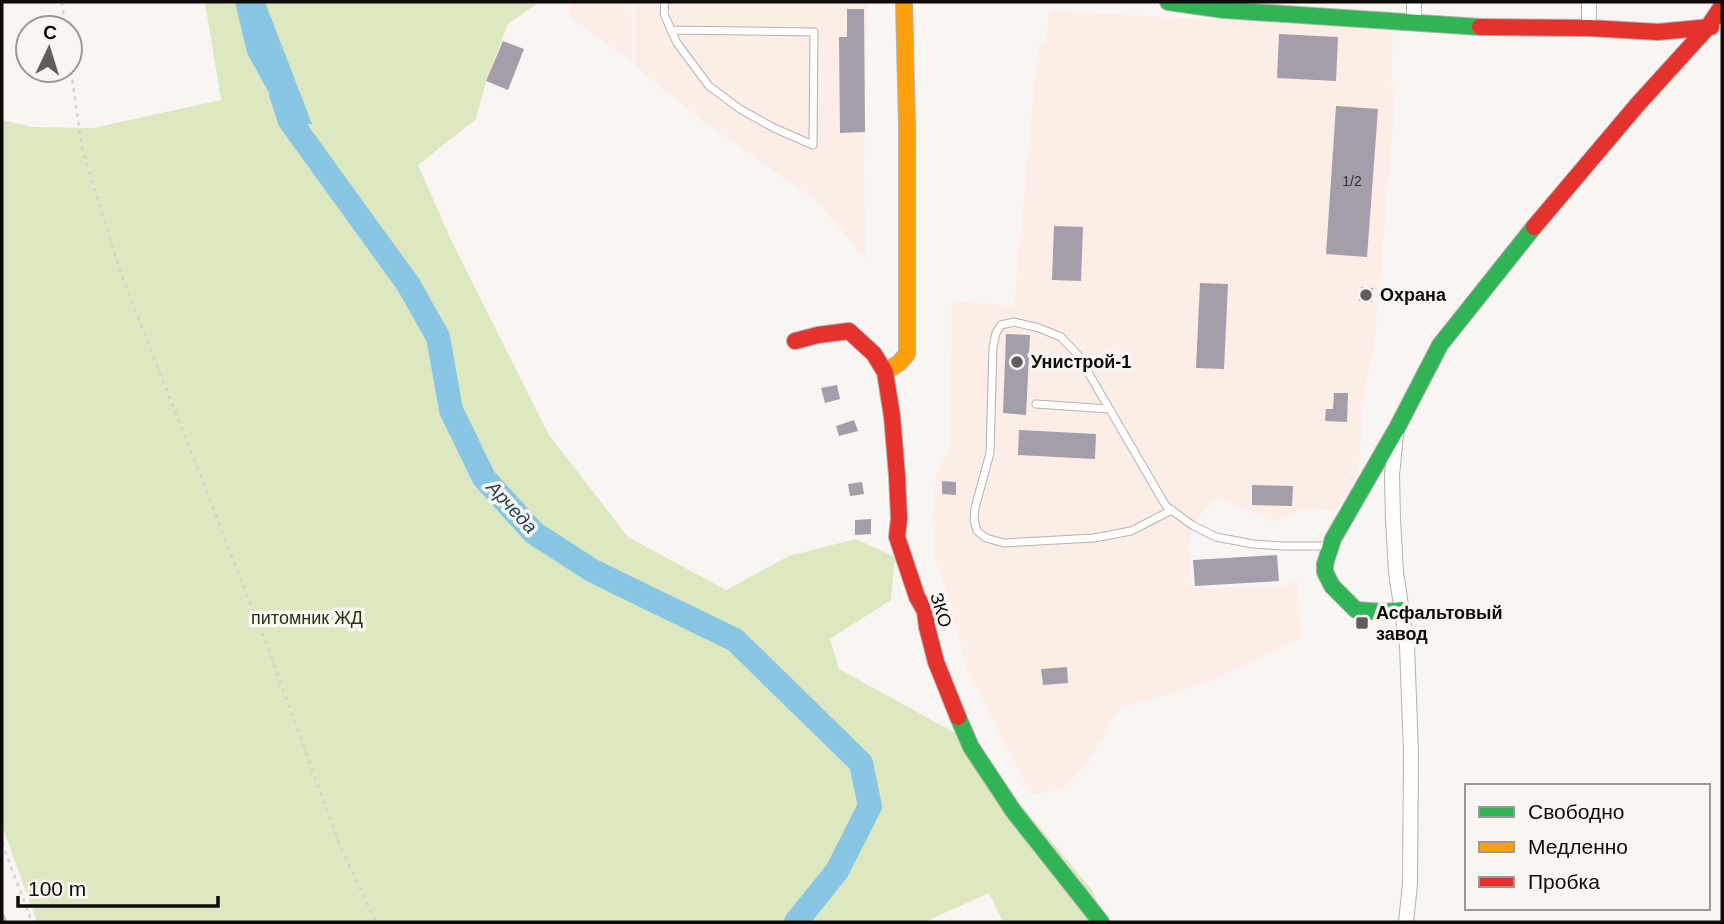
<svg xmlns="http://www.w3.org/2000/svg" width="1724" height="924" font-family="Arial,sans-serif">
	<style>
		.industrial { fill: #fcede7 }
		.green { fill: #dde8c1 }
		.water { fill: #89c6e3 }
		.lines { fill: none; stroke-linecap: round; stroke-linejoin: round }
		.river { stroke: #89c6e3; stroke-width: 24 }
		.building { fill: #a39ea9 }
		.lane-casing { stroke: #b5b2b1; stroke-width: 9 }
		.street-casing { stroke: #b5b2b1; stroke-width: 16 }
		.fast-casing { stroke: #b5b2b1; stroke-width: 18 }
		.slow-casing { stroke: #b5b2b1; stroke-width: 18 }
		.jam-casing { stroke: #b5b2b1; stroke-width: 18 }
		.path { stroke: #d3d2d2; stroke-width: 2.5; stroke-dasharray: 3.5 5; stroke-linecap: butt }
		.lane { stroke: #fefefd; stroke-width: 7 }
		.street { stroke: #fefefd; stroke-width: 14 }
		.fast { stroke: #30b455; stroke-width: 16 }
		.slow { stroke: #ff9f0a; stroke-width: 16 }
		.jam { stroke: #e5322d; stroke-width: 16 }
		.rail { stroke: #c5c4c3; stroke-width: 4.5; stroke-dasharray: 10 5; stroke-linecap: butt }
		.poi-dot { fill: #5f5e5c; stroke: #f9f5f2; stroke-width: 2.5 }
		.labels { text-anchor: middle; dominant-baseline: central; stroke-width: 7; stroke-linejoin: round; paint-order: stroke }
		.number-label { font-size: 14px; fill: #323032 }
		.poi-label { font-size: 18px; font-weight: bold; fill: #0d0c0b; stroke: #f9f5f2; text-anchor: start }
		.street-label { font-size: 18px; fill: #0d0c0b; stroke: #f9f5f2 }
		.park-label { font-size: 18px; fill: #293312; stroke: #f9f5f2 }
		.water-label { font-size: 19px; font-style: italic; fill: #1f4558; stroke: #f9f5f2 }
	</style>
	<rect width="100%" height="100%" fill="#f8f5f3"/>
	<!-- industrial -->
	<path class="industrial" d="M570 2H631L632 62 570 17Z
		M636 2H867L864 170 866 259 816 200 707 124 636 67Z
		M1050 11 1393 29 1391 87 1396 88 1374 349 1365 385 1358 475 1336 510 1297 511 1274 522 1216 496 1193 525 1188 545 1192 588 1280 587 1298 581 1301 638 1201 685 1120 708 1088 762 1063 789 1032 795 968 674 951 604 935 559 932 517 937 473 950 445 952 301 1014 306 1038 47 1045 44Z"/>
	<!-- green -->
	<path class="green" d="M205 2H539L508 24 486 81 476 119 418 165 453 244 549 435 628 537 726 590 789 556 856 539 895 557 891 600 830 639 839 669 966 739 1092 890 1105 922H1003L989 893 924 922H37L2 825V120L33 127 93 128 221 100Z"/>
	<!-- water -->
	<path class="water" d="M235 2H265L312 124H286L247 53Z"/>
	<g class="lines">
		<!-- river -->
		<path class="river" d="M281 94 290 121 408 284 438 337 451 410 484 478 534 533 593 571 735 640 861 763 870 806 837 871 796 922"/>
	</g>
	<!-- building -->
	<path class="building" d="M847 9H864L865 132 840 133 839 37H847Z
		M1279 34 1338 37 1336 81 1277 78Z
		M503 41 524 49 508 90 486 81Z
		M1336 106 1378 109 1367 257 1326 254Z
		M1054 226 1083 227 1081 281 1052 280Z
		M1200 283 1228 284 1224 369 1196 368Z
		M1361 287 1373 288 1372 302 1359 301Z
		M1006 334 1030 335 1026 415 1003 413Z
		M837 385 840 399 825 403 821 388Z
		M1334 393H1348L1347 422 1325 421 1326 409H1333Z
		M854 420 858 431 839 436 836 426Z
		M1019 430 1096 434 1095 459 1018 455Z
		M942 481 956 482V495L942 494Z
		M862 482 864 494 850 496 848 484Z
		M1252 485 1293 486 1292 506 1252 505Z
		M871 519V534L855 535V520Z
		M1277 555 1279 581 1195 586 1193 560Z
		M1067 667 1068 683 1043 685 1041 669Z"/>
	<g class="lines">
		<defs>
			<path id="lane" d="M665 2 664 14 677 43 709 86 740 109 774 128 813 145 814 32 671 30
				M1036 404 1109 409
				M1172 510 1131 531 1094 538 1004 543 986 538 977 531 974 520 975 508 990 453 993 347 996 333 1001 325 1014 322 1039 328 1061 337 1078 355 1166 506 1192 525 1216 537 1253 544 1282 546H1329"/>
			<path id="street" d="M1589 2V28
				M1414 22V2
				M1396 435 1392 475 1393 519 1396 572 1407 646 1411 752 1410 884 1406 922"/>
			<path id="fast" d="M1168 2 1224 10 1480 27
				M1402 610 1386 612 1356 610 1332 586 1325 572V564L1333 539 1397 428 1440 345 1534 227
				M958 717 971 747 1014 812 1101 922"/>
			<path id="slow" d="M885 372 899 363 907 354V125L904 2"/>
			<path id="jam" d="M1480 27 1589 28 1658 32 1711 27
				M1534 227 1638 104 1708 27 1722 6
				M795 341 818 335 849 331 874 354 885 372 892 416 897 476 899 518 897 537 917 597 925 611 927 627 936 662 958 717"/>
		</defs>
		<!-- lane casing -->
		<use href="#lane" class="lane-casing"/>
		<!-- street casing -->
		<use href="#street" class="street-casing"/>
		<!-- fast casing -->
		<use href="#fast" class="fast-casing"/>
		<!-- slow casing -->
		<use href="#slow" class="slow-casing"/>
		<!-- jam casing -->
		<use href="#jam" class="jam-casing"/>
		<!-- path -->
		<path class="path" d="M62 2 65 28
			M70 63 82 148 120 271 266 643 340 846 376 922
			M2 843 32 922"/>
		<!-- lane -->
		<use href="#lane" class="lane"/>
		<!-- street -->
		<use href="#street" class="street"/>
		<!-- fast -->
		<use href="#fast" class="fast"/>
		<!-- slow -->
		<use href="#slow" class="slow"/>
		<!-- jam -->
		<use href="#jam" class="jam"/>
		<!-- rail -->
		<path class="rail" d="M2 915 5 922"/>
	</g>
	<!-- markers -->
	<g class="poi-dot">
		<circle cx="1366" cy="295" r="7"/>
		<circle cx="1017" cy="362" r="7"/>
		<rect x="1355" y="616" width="14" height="14" rx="3.5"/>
	</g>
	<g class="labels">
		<!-- number labels -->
		<g class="number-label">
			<text x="1352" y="181">1/2</text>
		</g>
		<!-- poi labels -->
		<g class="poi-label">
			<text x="1380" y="295">Охрана</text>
			<text x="1031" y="362">Унистрой-1</text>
			<text x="1376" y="613">Асфальтовый<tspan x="1376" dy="21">завод</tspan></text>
		</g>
		<!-- street labels -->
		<g class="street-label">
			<text transform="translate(941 610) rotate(73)">ЗКО</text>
		</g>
		<!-- park labels -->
		<g class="park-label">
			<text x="307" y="618">питомник ЖД</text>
		</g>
		<!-- water labels -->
		<g class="water-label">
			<text transform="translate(512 507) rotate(47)">Арчеда</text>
		</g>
	</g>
	<!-- border -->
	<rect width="1724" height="924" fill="none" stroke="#0d0c0b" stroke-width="7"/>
	<!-- legend -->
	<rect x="1465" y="784" width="245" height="126" fill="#f9f5f2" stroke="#9b9896" stroke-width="2"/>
	<rect x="1479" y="807" width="35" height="10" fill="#30b455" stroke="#9b9896" stroke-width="2"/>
	<text x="1528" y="819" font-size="21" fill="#0d0c0b">Свободно</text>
	<rect x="1479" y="842" width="35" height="10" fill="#ff9f0a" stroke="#9b9896" stroke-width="2"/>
	<text x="1528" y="854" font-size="21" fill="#0d0c0b">Медленно</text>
	<rect x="1479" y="877" width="35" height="10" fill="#e5322d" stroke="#9b9896" stroke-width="2"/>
	<text x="1528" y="889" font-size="21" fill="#0d0c0b">Пробка</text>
	<!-- north arrow -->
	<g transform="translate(49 49) rotate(4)"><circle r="33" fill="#f9f5f2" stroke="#9b9896" stroke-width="2"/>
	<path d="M0-5L12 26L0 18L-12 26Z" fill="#5f5e5c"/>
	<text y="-10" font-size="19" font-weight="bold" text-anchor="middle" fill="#0d0c0b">С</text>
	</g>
	<!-- scale -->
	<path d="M18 896v10h200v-10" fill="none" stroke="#0d0c0b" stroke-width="3.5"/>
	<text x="28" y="896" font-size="21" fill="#0d0c0b" stroke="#f9f5f2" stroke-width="5" paint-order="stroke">100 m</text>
</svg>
